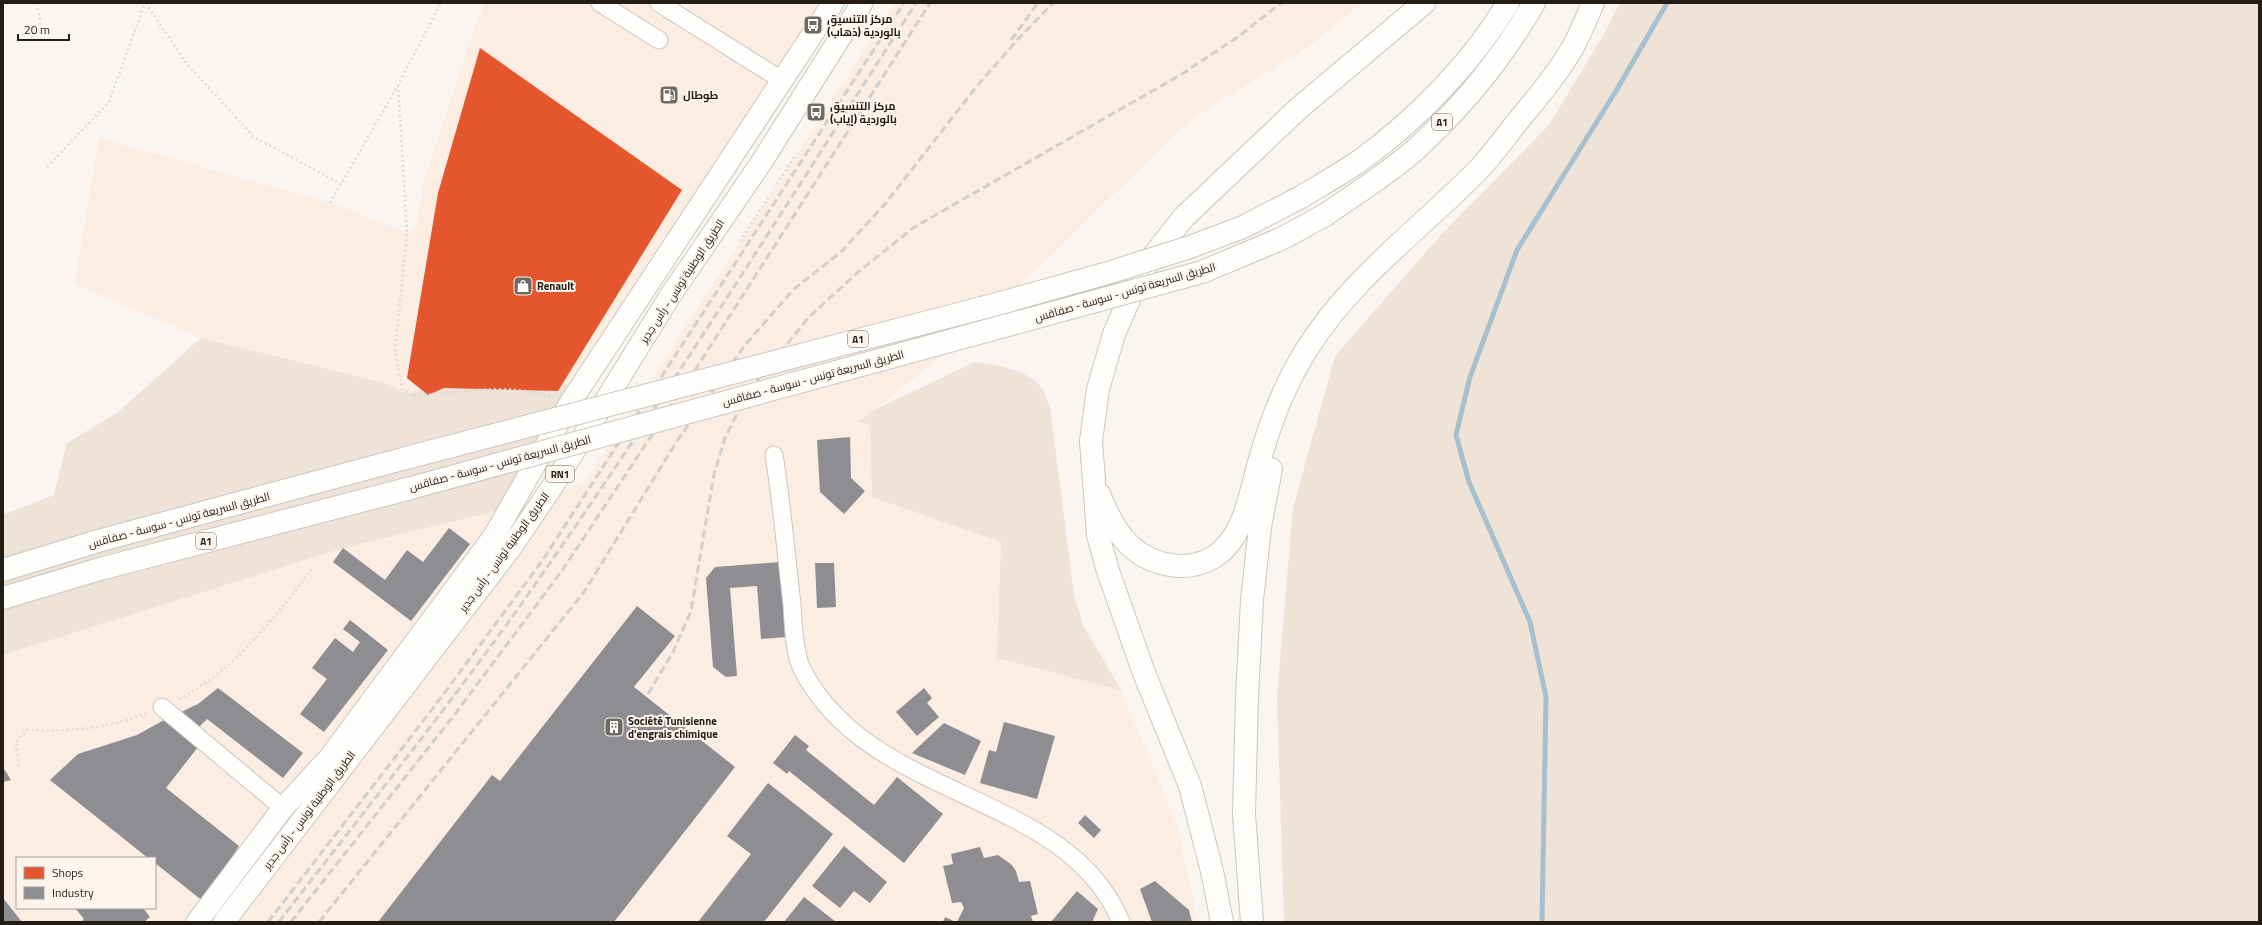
<svg xmlns="http://www.w3.org/2000/svg" width="2262" height="925" font-family="'Titillium Web',Cairo,sans-serif">
	<style>
		.built { fill: #fbede1; fill-rule: evenodd }
		.green { fill: #efe2d6 }
		.shops { fill: #e4572e }
		.industry { fill: #8d8d92 }
		.lines { fill: none; stroke-linecap: round; stroke-linejoin: round }
		.stream { stroke: #a7c0cf; stroke-width: 5 }
		.minor-casing { stroke: #cbc6c0; stroke-width: 19 }
		.major-casing { stroke: #cbc6c0; stroke-width: 23 }
		.highway-casing { stroke: #cbc6c0; stroke-width: 24 }
		.path { stroke: #dcdbd9; stroke-width: 2.5; stroke-dasharray: 2 3; stroke-linecap: butt }
		.minor { stroke: #fefefd; stroke-width: 17 }
		.major { stroke: #fefefd; stroke-width: 21 }
		.highway { stroke: #fefefd; stroke-width: 22 }
		.rail { stroke: #d0cfcd; stroke-width: 3; stroke-dasharray: 8 4; stroke-linecap: butt }
		.highway-bridge-casing { stroke: #cbc6c0; stroke-width: 24; stroke-linecap: butt }
		.highway-bridge { stroke: #fefefd; stroke-width: 22 }
		.labels { text-anchor: middle; dominant-baseline: central; stroke-width: 4; stroke-linejoin: round; paint-order: stroke }
		.shield { fill: #fdf5ed; stroke: #655e56; stroke-width: 1 }
		.shield-label { font-size: 10px; font-weight: bold; fill: #241d16 }
		.poi-label { font-size: 11px; font-weight: bold; fill: #241d16; stroke: #fdf5ed; text-anchor: start }
		.street-label { font-size: 11px; fill: #241d16; stroke: #fdf5ed }
	</style>
	<rect width="100%" height="100%" fill="#faf5f0"/>
	<!-- built -->
	<path class="built" d="M485 3H657L681 17 689 3H825L574 387 523 367 429 386 407 394 385 383 201 338 75 284 99 138 330 203 407 233 416 227 423 184 472 34Z
		M895 3H1362L1308 47 1218 102 1184 126 978 326 860 422 870 424 872 497 1001 542 998 658 1121 690 1177 825 1198 922H3V655L343 548 496 511 584 484ZM17 858H155V908H17Z"/>
	<!-- green -->
	<path class="green" d="M1620 3H2259V922H1284L1277 697 1293 508 1335 356 1440 236 1549 125 1601 39Z
		M201 338 385 383 407 394 429 386 523 367 574 387 496 511 343 548 3 655V515L54 495 67 443 117 413Z
		M975 362C997 365 1026 369 1041 387 1045 392 1047 401 1050 407L1074 595 1083 625 1121 690 997 658 1001 542 872 497 870 425 859 422 874 410Z"/>
	<!-- shops -->
	<path class="shops" d="M480 48 682 190 558 391 444 388 428 395 407 378 438 193Z"/>
	<!-- industry -->
	<path class="industry" d="M850 437 851 478 865 491 844 514 820 492 817 440Z
		M449 528 470 544 411 621 333 562 343 548 385 580 407 550 423 562Z
		M780 562 786 637 761 639 757 586 730 588 737 676 726 677 713 667 706 578 715 567Z
		M815 563H834L836 607 817 608Z
		M637 606 675 636 634 687 735 767 614 922H378L492 775 500 781Z
		M350 620 388 650 324 732 300 714 327 679 312 668 335 638 353 652 360 642 343 629Z
		M218 688 303 753 283 778 207 719 198 728 179 713 198 704Z
		M924 688 932 698 927 703 939 717 917 736 896 712Z
		M164 720 198 747 166 788 239 846 204 902 155 863V858H148L50 780 78 754 137 735Z
		M1004 722 1055 736 1037 799 980 783 989 750 996 752Z
		M944 723 981 741 965 775 912 753Z
		M795 735 809 746 806 750 874 805 897 777 943 814 904 863 789 771 787 774 773 763Z
		M5 770 11 780 3 782V771Z
		M768 783 833 834 764 922H698L751 854 727 836Z
		M1085 815 1101 830 1094 838 1078 823Z
		M844 846 887 882 870 903 854 891 840 908 812 886Z
		M980 847 984 858 998 855 1012 865 1016 871 1019 882 1030 881 1038 914 1031 916 1033 922H957L964 908 961 902 952 903 943 866 953 864 951 854Z
		M1155 881 1189 910 1192 922H1152L1140 889Z
		M1077 891 1098 909 1093 920 1094 922H1051Z
		M804 897 836 922H784Z
		M3 898 22 922H3Z
		M75 908H143L150 917 144 922H81L84 919Z
		M945 917 956 922H943Z"/>
	<g class="lines">
		<!-- stream -->
		<path class="stream" d="M1542 922 1546 697 1530 622 1469 482 1456 435 1470 377 1517 250 1616 91 1667 3"/>
		<defs>
			<path id="minor" d="M600 3 659 40
				M659 3 783 81
				M774 455C782 504 786 554 792 604 793 622 794 653 802 669 869 802 1067 790 1121 922
				M162 707 283 808"/>
			<path id="major" d="M197 922 283 808 329 758 494 536 570 403 833 3
				M224 922 510 549 552 487 670 296 761 163 862 3"/>
			<path id="highway" d="M1301 197C1321 185 1342 173 1361 160 1416 120 1473 62 1508 3
				M1325 215C1355 194 1388 174 1416 149 1462 107 1503 57 1534 3
				M1099 494C1106 510 1112 525 1123 538 1144 564 1184 575 1214 557 1248 535 1251 484 1263 449 1273 415 1288 379 1307 349 1352 277 1422 228 1480 168 1492 155 1503 140 1514 126 1535 100 1558 74 1574 45 1581 32 1587 17 1593 3
				M3 570 98 541 406 458
				M3 598 100 569 411 488
				M1222 922 1212 871 1190 786 1144 673 1108 571 1098 535 1091 441 1098 389 1114 334 1141 272 1183 218 1299 108 1424 3
				M1252 922 1244 814 1247 697 1252 600 1260 527 1271 469"/>
		</defs>
		<!-- minor casing -->
		<use href="#minor" class="minor-casing"/>
		<!-- major casing -->
		<use href="#major" class="major-casing"/>
		<!-- highway casing -->
		<use href="#highway" class="highway-casing"/>
		<!-- path -->
		<path class="path" d="M37 3 41 27
			M146 3 186 63 254 137 341 184
			M398 85 407 233 395 351 402 389 412 396C457 393 508 382 552 397
			M47 167 109 102 145 3
			M777 184 796 154
			M330 203 398 85 441 3
			M740 241 768 198
			M179 699C235 671 275 616 313 568
			M19 766 16 742 27 730C71 732 105 729 147 713"/>
		<!-- minor -->
		<use href="#minor" class="minor"/>
		<!-- major -->
		<use href="#major" class="major"/>
		<!-- highway -->
		<use href="#highway" class="highway"/>
		<!-- rail -->
		<path class="rail" d="M1011 40 1038 3
			M648 694 673 652 691 611 714 474 725 438 748 392 809 317 857 273 913 228 1182 74 1239 36 1281 3
			M268 922 440 699 542 561 904 3
			M279 922C370 803 465 687 550 563 677 380 795 191 916 3
			M291 922 455 714 561 572 697 367 930 3
			M319 922 584 592 677 441 745 345 794 289 841 252 885 204 977 86 1019 38 1053 3"/>
		<defs>
			<path id="highway-bridge" d="M406 458 997 304 1111 272 1190 247 1243 227 1301 197
				M411 488 1202 272 1283 238 1325 215"/>
		</defs>
		<!-- highway-bridge casing -->
		<use href="#highway-bridge" class="highway-bridge-casing"/>
		<!-- highway-bridge -->
		<use href="#highway-bridge" class="highway-bridge"/>
	</g>
	<!-- icons -->
	<defs>
		<symbol id="bus-square" viewBox="-11 -11 22 22"><rect x="-9" y="-9" width="18" height="18" rx="4" fill="#6f6962" stroke="#fdf5ed"/><path d="M-5-6H5V4H4V6H2V4H-2V6H-4V4H-5ZM-3.5-4V0h7V-4ZM-3.5 1.2v1.5H-2V1.2ZM2 1.2v1.5H3.5V1.2Z" fill="#fff"/></symbol>
		<symbol id="fuel-square" viewBox="-11 -11 22 22"><rect x="-9" y="-9" width="18" height="18" rx="4" fill="#6f6962" stroke="#fdf5ed"/><path d="M-5.5-6h7V0h2V4h1.3V-2.5L3-4.5l.8-.8L6-3V5H2.5V1h-1V6h-7ZM-4.2-4.7v3.2H.2V-4.7Z" fill="#fff"/></symbol>
		<symbol id="shop-square" viewBox="-11 -11 22 22"><rect x="-9" y="-9" width="18" height="18" rx="4" fill="#6f6962" stroke="#fdf5ed"/><path d="M-5-2.5h2.3a2.7 3.5 0 0 1 5.4 0H5L5.5 6h-11ZM-1.5-2.5h3a1.5 2.3 0 0 0-3 0Z" fill="#fff"/></symbol>
		<symbol id="building-square" viewBox="-11 -11 22 22"><rect x="-9" y="-9" width="18" height="18" rx="4" fill="#6f6962" stroke="#fdf5ed"/><path d="M-4-6H4V6H1V3H-1V6H-4ZM-2.5-4.3h1.7v1.8h-1.7ZM.8-4.3h1.7v1.8H.8ZM-2.5-1h1.7V.8h-1.7ZM.8-1h1.7V.8H.8Z" fill="#fff"/></symbol>
	</defs>
	<g fill-rule="evenodd">
		<use href="#bus-square" x="802" y="14" width="22" height="22"/>
		<use href="#fuel-square" x="658" y="84" width="22" height="22"/>
		<use href="#bus-square" x="805" y="101" width="22" height="22"/>
		<use href="#shop-square" x="512" y="275" width="22" height="22"/>
		<use href="#building-square" x="603" y="716" width="22" height="22"/>
	</g>
	<g class="labels">
		<!-- shield labels -->
		<g class="shield">
			<rect x="1432" y="114" width="20" height="16" rx="3"/>
			<rect x="848" y="331" width="20" height="16" rx="3"/>
			<rect x="546" y="466" width="28" height="16" rx="3"/>
			<rect x="196" y="533" width="20" height="16" rx="3"/>
		</g>
		<g class="shield-label">
			<text x="1442" y="122">A1</text>
			<text x="858" y="339">A1</text>
			<text x="560" y="474">RN1</text>
			<text x="206" y="541">A1</text>
		</g>
		<!-- poi labels -->
		<g class="poi-label">
			<text x="827" y="19">مركز التنسيق<tspan x="827" dy="13">بالوردية (ذهاب)</tspan></text>
			<text x="683" y="95">طوطال</text>
			<text x="830" y="106">مركز التنسيق<tspan x="830" dy="13">بالوردية (إياب)</tspan></text>
			<text x="537" y="286">Renault</text>
			<text x="628" y="721">Société Tunisienne<tspan x="628" dy="13">d'engrais chimique</tspan></text>
		</g>
		<!-- street labels -->
		<g class="street-label">
			<text transform="translate(682 281) rotate(-57)">الطريق الوطنية تونس - رأس جدير</text>
			<text transform="translate(1125 292) rotate(-16)">الطريق السريعة تونس - سوسة - صفاقس</text>
			<text transform="translate(813 378) rotate(-15)">الطريق السريعة تونس - سوسة - صفاقس</text>
			<text transform="translate(500 463) rotate(-15)">الطريق السريعة تونس - سوسة - صفاقس</text>
			<text transform="translate(179 520) rotate(-15)">الطريق السريعة تونس - سوسة - صفاقس</text>
			<text transform="translate(504 552) rotate(-54)">الطريق الوطنية تونس - رأس جدير</text>
			<text transform="translate(309 810) rotate(-53)">الطريق الوطنية تونس - رأس جدير</text>
		</g>
	</g>
	<!-- border -->
	<rect width="2262" height="925" fill="none" stroke="#241d16" stroke-width="8"/>
	<!-- legend -->
	<rect x="16" y="857" width="140" height="52" fill="#fdf5ed" stroke="#a69f97"/>
	<rect x="24" y="867" width="20" height="12" fill="#e4572e" stroke="#a69f97"/>
	<text x="52" y="877" font-size="12" fill="#241d16">Shops</text>
	<rect x="24" y="887" width="20" height="12" fill="#8d8d92" stroke="#a69f97"/>
	<text x="52" y="897" font-size="12" fill="#241d16">Industry</text>
	<!-- scale -->
	<path d="M18 34v6h51v-6" fill="none" stroke="#241d16" stroke-width="2"/>
	<text x="24" y="34" font-size="12" fill="#241d16" stroke="#fdf5ed" stroke-width="3" paint-order="stroke">20 m</text>
</svg>
